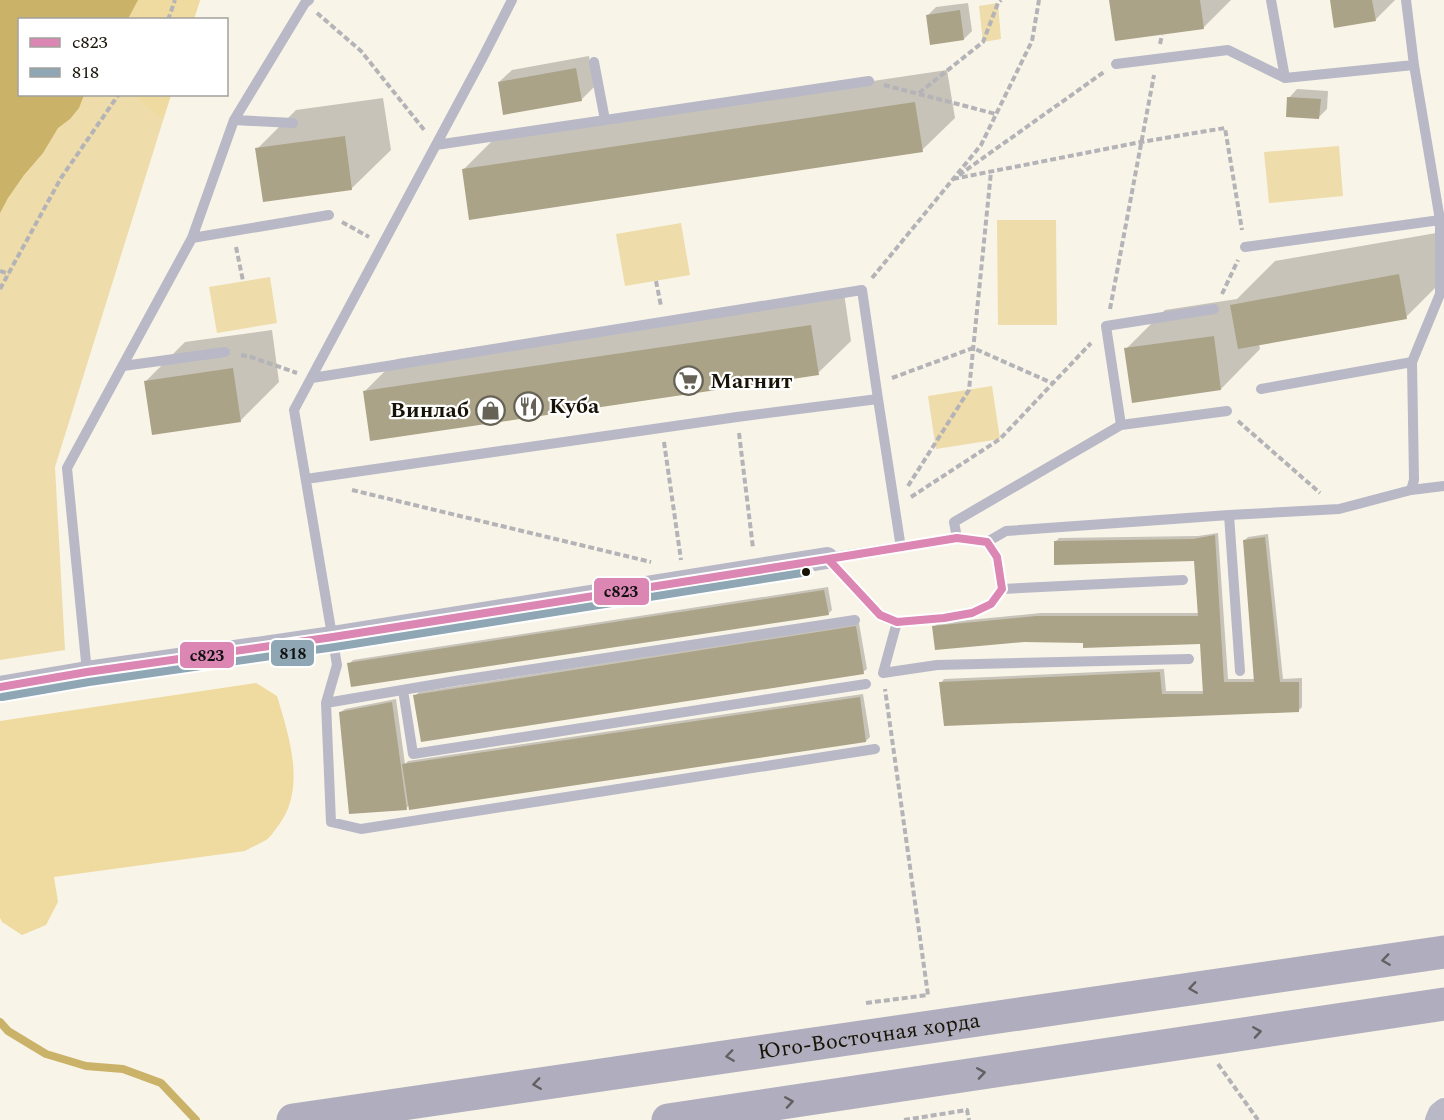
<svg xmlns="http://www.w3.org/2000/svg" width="1444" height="1120" font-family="Spectral,serif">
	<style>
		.green { fill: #eedcaa }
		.forest { fill: #efda9f }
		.water { fill: #cbb269 }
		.shadow { fill: #0003 }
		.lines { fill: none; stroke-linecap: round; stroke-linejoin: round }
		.stream { stroke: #cbb269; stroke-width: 8 }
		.building { fill: #aba387 }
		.path { stroke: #b4b3b7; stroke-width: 4; stroke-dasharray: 6 3; stroke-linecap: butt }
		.service { stroke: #b8b8c7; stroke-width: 10 }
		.minor { stroke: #b8b8c7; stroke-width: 22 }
		.primary { stroke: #b0aebe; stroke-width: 33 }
		.bus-1-casing { stroke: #fff; stroke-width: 12 }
		.bus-2-casing { stroke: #fff; stroke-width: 12 }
		.bus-1 { stroke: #dc86b4; stroke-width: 8 }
		.bus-2 { stroke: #8fa7b5; stroke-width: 8 }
		.oneway { stroke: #646062 }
		.bus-dot { fill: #181307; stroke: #fff; stroke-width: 2 }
		.labels { text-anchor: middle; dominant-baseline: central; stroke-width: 4.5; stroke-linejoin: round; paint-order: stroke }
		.poi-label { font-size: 22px; font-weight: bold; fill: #181307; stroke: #fff; text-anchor: start }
		.street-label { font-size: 22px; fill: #181307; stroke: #fff }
		.line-badge { stroke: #fff; stroke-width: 2 }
		.pale-badge-label { font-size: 16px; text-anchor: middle; font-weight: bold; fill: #111 }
	</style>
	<rect width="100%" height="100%" fill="#f9f4e8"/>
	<!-- green -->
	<path class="green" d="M0 0H200L194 19 20 20V94L171 95 55 467 65 650 0 660Z
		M998 3 1001 39 983 42 979 6Z
		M1339 146 1343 196 1269 203 1264 152Z
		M997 220H1056L1057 325H998Z
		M681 223 690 275 625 286 616 234Z
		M270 277 277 323 217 333 209 287Z
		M992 386 1000 439 936 449 928 396Z"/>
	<!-- forest -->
	<path class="forest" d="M138 0H200L194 19 128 20Z
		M134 95H171L163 119 135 96Z
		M256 683 277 696C289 736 307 789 278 826 274 831 271 837 266 840 259 844 252 847 245 851L54 877 58 902 46 925 22 935 2 922 0 918V721Z"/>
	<!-- water -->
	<path class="water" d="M0 0H138L128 19 20 20V94L84 95 79 108 70 119 58 128 43 153 24 175 8 198 0 213Z"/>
	<!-- shadow -->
	<path class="shadow" d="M1111 0H1231L1204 27 1116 40Z
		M1332 0H1395L1375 20Z
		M968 3 972 31 964 39 927 16 936 7Z
		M589 56 594 87 581 100 499 82 512 70Z
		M947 70 955 118 922 150 463 170 496 137Z
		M1297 89 1328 91 1327 109 1319 117 1289 98Z
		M383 98 391 150 351 189 257 149 296 110Z
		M1442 232 1444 279 1406 317 1259 344 1260 349 1221 389 1126 349 1165 310 1237 299 1275 261Z
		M844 293 851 341 818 373 364 392 397 359Z
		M272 330 279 382 240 421 146 381 185 342Z
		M1218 533 1228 679H1255L1244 541 1248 537 1268 534 1283 679 1302 678V707L1298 711 941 683 944 679 1164 669 1166 691H1204L1201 642H1084L934 627 938 623 1041 613H1199L1196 559 1055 542 1059 538 1198 536Z
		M828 587 832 610 828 614 349 664 353 660Z
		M859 623 867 669 863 672 415 696 419 692Z
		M863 694 870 737 866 741 410 805 406 808 341 712 345 709 396 699 405 764 408 761Z"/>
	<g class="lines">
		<!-- stream -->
		<path class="stream" d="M0 1022 8 1031 46 1054 86 1066 123 1069 161 1083 196 1120"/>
	</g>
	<!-- building -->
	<path class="building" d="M1109 0H1200L1204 29 1115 41Z
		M1330 0H1372L1376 21 1334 28Z
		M960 10 964 40 930 45 926 15Z
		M576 68 582 101 503 115 498 82Z
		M1287 97 1321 99 1319 119 1286 117Z
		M915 102 923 152 469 220 462 169Z
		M345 136 352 190 263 202 255 148Z
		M1399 274 1407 319 1238 349 1230 305Z
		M811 325 819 375 370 441 363 391Z
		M1214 336 1221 390 1132 403 1124 348Z
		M233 368 241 422 152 435 144 381Z
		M1215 535 1224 682H1254L1243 540 1265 537 1280 682H1299V712L944 726 939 682 1160 672 1162 694H1203L1200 644 1083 648V643L1024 642 935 650 932 626 1036 616H1198L1194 561 1054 565V541L1193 539Z
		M824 590 829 615 351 687 347 663Z
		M856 626 864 674 421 742 413 695Z
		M860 697 866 742 409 810 402 764Z
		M392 702 407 810 349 814 339 712Z"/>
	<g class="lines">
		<!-- path -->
		<path class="path" d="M317 13 361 51 425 131
			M168 20 175 0
			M1160 44 1162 35
			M884 85 996 114
			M919 93 983 42 998 3 1001 0
			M959 175 1104 72
			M953 179 1141 142 1225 128 1242 230
			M342 222 369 237
			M236 247 243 281
			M0 271 9 274
			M872 278 981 145 1032 41 1039 0
			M656 281 661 306
			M0 289 61 178 119 94
			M1222 294 1238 260
			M1110 309 1154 75
			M241 355 251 357 297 373
			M892 378 973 348 1052 383
			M1238 421 1320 493
			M739 433 753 548
			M664 442 681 560
			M908 486 969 390 991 172
			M352 490 651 562
			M911 497 1000 439 1091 343
			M866 1003 928 995 885 689
			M1218 1064 1258 1120
			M904 1120 967 1110 969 1120"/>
		<!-- service -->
		<path class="service" d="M512 0 483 57 294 410 337 665 326 703 331 822 361 829 875 749
			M1271 0 1285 78
			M594 62 605 120
			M1116 64 1228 50 1285 78 1414 65
			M234 120 293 123
			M436 145 869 81
			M192 238 329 215
			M1245 247 1440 220
			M123 366 225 352
			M1261 389 1412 362
			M878 399 901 548
			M1121 425 1106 326 1214 309
			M306 479 737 417 878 399 862 290 312 378
			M1411 490 1444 486
			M1229 515 1240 671
			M957 538 987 542 997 557 1002 589 991 604 972 613 944 618 897 622 880 615 827 558Z
			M957 538 954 522 1121 425 1227 411
			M987 542 1006 531 1229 515 1339 509 1411 490 1414 480 1412 362 1440 294V220L1414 65 1406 0
			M1002 589 1183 580
			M897 622 883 673 937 665 1189 659
			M87 672 67 468 192 238 234 120 305 3 309 0
			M403 690 413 754 866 684
			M326 703 455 681 855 620"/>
		<!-- minor -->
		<path class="minor" d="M0 687 87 672 333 637 827 558
			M1436 1120 1439 1113 1444 1109"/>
		<!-- primary -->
		<g class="primary">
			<path id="s1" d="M293 1120 1444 952"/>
			<path d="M668 1120 1444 1004"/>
		</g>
		<defs>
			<path id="bus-1" d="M957 538 987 542 997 557 1002 589 991 604 972 613 944 618 897 622 880 615 828 559Z
				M0 687 87 672 333 637 828 559"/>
			<path id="bus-2" d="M2 697 89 682 335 647 808 572"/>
		</defs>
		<!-- bus-1 casing -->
		<use href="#bus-1" class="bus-1-casing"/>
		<!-- bus-2 casing -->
		<use href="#bus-2" class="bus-2-casing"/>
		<!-- bus-1 -->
		<use href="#bus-1" class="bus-1"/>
		<!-- bus-2 -->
		<use href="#bus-2" class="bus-2"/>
	</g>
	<!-- one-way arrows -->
	<defs><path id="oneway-chevron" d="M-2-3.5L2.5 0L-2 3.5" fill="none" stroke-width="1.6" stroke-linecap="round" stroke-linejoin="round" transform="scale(1.5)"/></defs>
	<g class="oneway">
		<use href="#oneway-chevron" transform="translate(1386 960) rotate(172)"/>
		<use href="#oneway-chevron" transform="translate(1193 988) rotate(172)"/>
		<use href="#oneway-chevron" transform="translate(1257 1032) rotate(-9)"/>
		<use href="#oneway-chevron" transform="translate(730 1056) rotate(172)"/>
		<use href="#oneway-chevron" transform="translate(981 1073) rotate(-9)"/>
		<use href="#oneway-chevron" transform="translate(537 1084) rotate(172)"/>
		<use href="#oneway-chevron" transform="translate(789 1102) rotate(-9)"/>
	</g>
	<!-- icons -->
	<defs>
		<symbol id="supermarket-ring" viewBox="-11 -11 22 22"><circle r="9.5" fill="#fff" stroke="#676256" stroke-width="1.5"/><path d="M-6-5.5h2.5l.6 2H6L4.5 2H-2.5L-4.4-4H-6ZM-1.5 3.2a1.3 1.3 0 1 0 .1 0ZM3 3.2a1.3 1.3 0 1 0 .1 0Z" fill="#676256"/></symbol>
		<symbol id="restaurant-ring" viewBox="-11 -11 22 22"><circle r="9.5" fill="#fff" stroke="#676256" stroke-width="1.5"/><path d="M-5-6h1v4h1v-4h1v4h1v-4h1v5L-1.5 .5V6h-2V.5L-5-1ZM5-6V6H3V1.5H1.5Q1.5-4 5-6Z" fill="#676256"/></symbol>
		<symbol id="shop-ring" viewBox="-11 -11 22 22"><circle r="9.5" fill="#fff" stroke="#676256" stroke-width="1.5"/><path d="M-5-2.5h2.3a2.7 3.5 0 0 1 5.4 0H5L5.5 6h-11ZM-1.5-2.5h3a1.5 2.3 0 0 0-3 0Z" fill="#676256"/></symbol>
	</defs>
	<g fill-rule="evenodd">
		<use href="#supermarket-ring" x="672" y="364" width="33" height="33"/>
		<use href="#restaurant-ring" x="512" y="390" width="33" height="33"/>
		<use href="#shop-ring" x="474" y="394" width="33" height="33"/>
	</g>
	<!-- markers -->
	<circle class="bus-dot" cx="806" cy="572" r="5"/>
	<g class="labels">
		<!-- poi labels -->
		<g class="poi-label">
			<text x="710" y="381">Магнит</text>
			<text x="549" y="406">Куба</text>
			<text x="469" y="410" text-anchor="end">Винлаб</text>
		</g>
		<!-- street labels -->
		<g class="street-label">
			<text stroke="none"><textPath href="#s1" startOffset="582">Юго-Восточная хорда</textPath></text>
		</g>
	</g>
	<g class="line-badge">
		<rect x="593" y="577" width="57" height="29" rx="6" fill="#dc86b4"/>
		<rect x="270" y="639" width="45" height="28" rx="6" fill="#8fa7b5"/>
		<rect x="179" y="641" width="56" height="28" rx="6" fill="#dc86b4"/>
	</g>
	<g class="pale-badge-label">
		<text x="621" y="597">с823</text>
		<text x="293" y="659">818</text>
		<text x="207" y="661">с823</text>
	</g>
	<!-- legend -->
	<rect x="18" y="18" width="210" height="78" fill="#ffffff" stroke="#a3a19c" stroke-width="1.5"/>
	<rect x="30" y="38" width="30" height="9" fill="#dc86b4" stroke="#a3a19c" stroke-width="1.5"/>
	<text x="72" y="48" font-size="18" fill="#181307">с823</text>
	<rect x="30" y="68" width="30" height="9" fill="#8fa7b5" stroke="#a3a19c" stroke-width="1.5"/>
	<text x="72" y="78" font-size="18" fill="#181307">818</text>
</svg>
